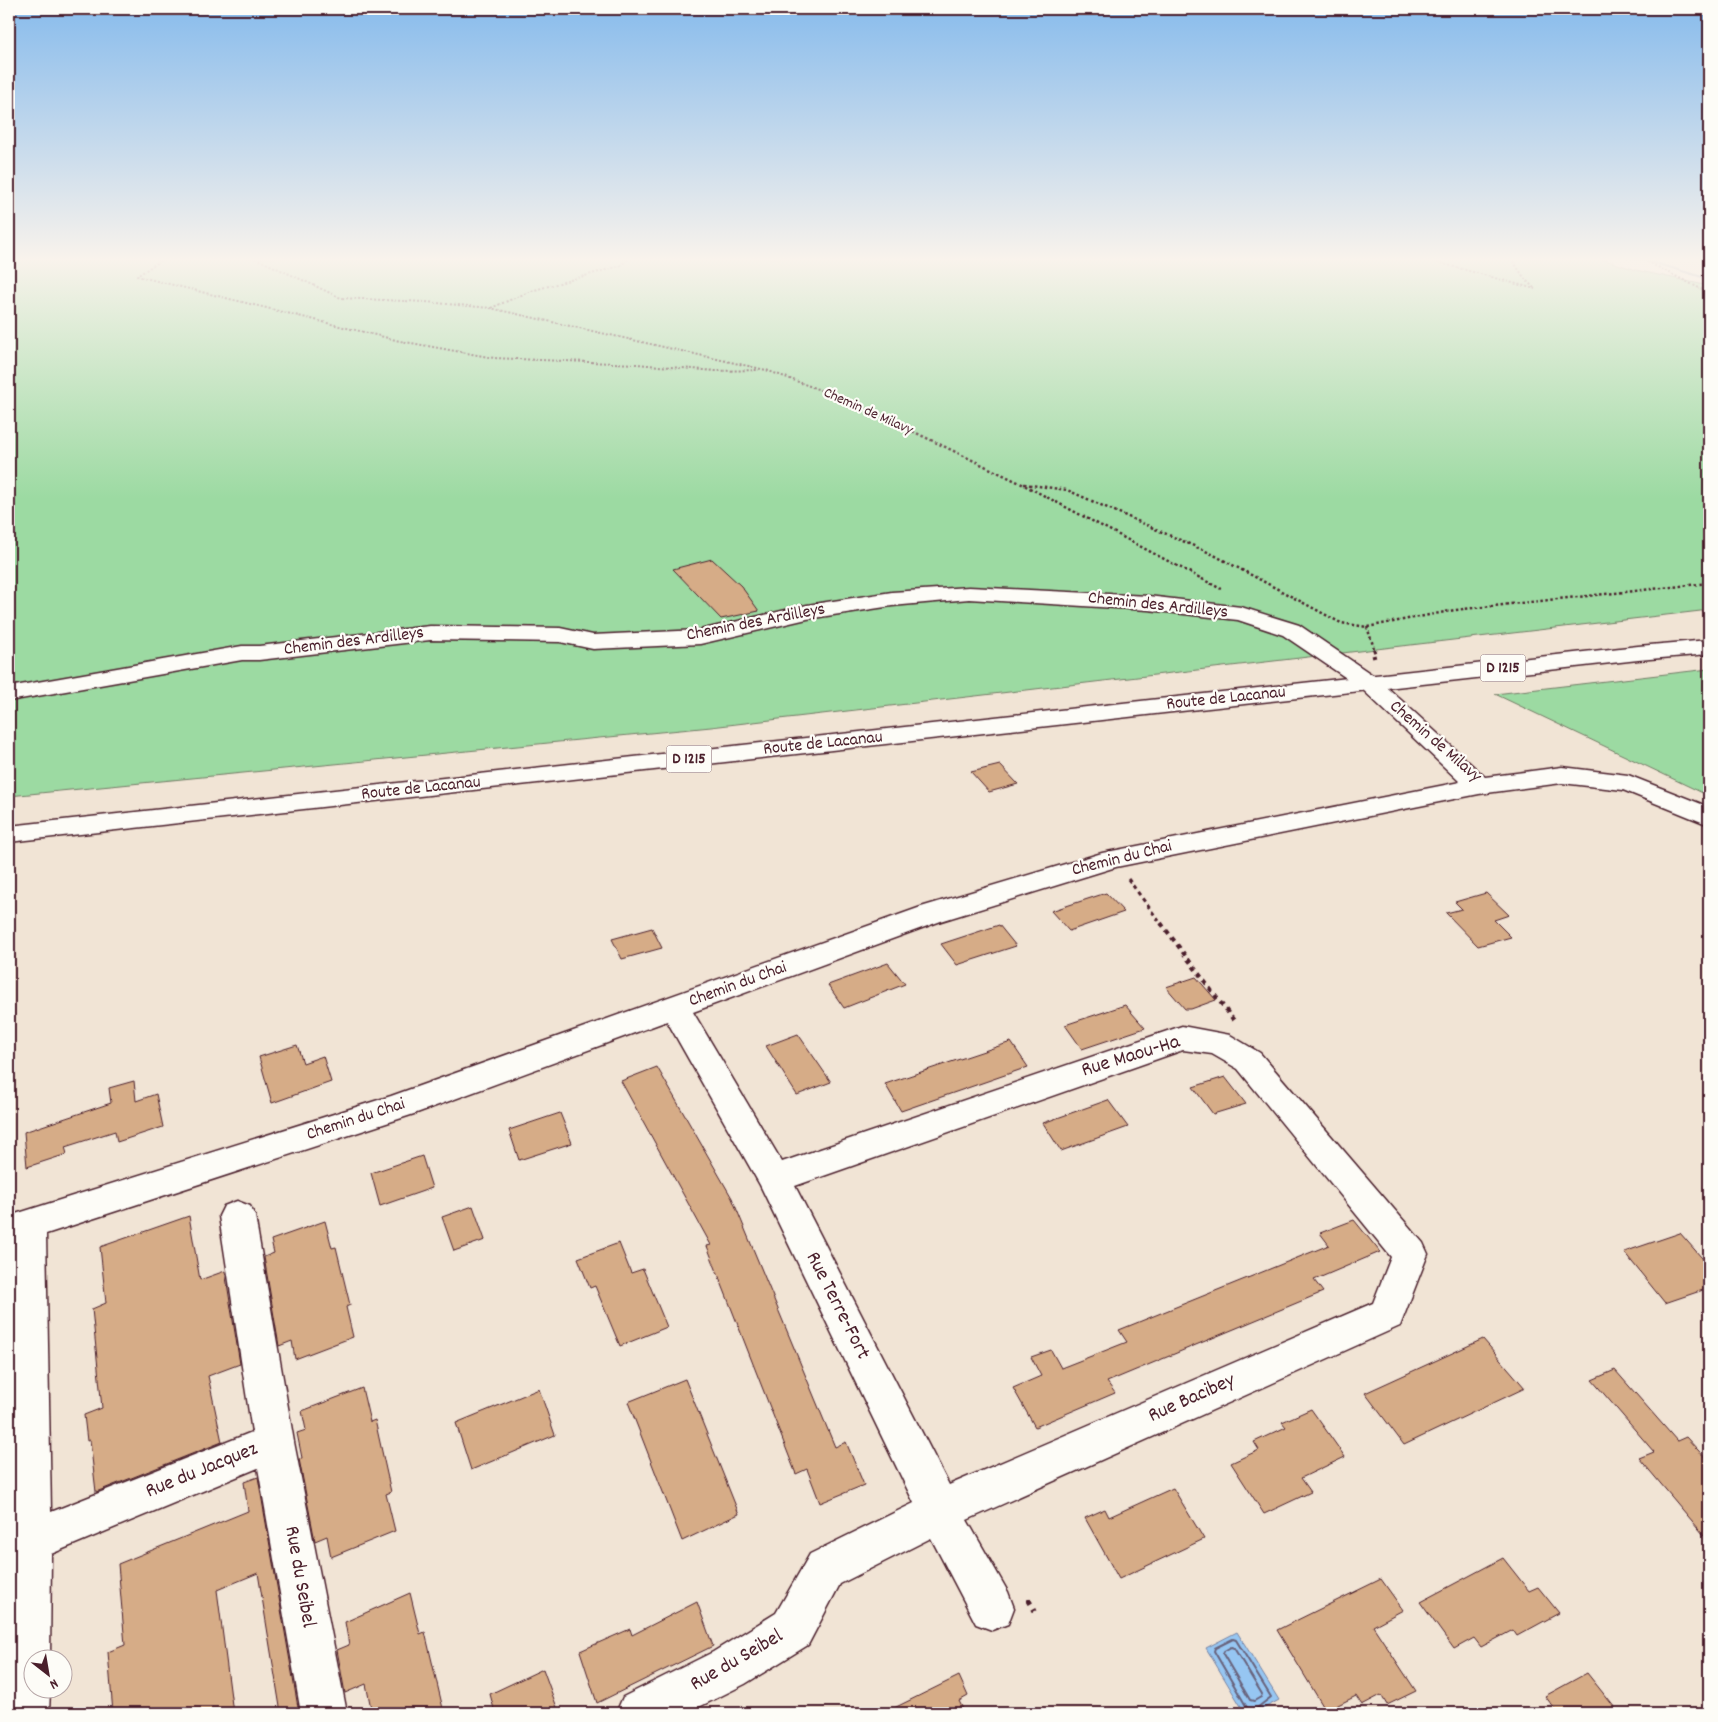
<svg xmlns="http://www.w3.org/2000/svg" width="1718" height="1722" font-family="Dekko,sans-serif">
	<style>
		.green { fill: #9cdaa2; stroke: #737c66 }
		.water { fill: #96c6f2; stroke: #7883a2 }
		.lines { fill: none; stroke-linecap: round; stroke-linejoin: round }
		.shore { stroke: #68627b; stroke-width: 2 }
		.stream { fill: #7883a2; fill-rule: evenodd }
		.building { fill: #d6ac87; stroke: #4a1f2b }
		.minor-casing { stroke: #4a1f2b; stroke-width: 3 }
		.major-casing { stroke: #4a1f2b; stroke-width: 3 }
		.path-far4 { stroke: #4a1f2b; stroke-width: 2; stroke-dasharray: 2 2; stroke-linecap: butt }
		.path-far3 { stroke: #4a1f2b; stroke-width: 2.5; stroke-dasharray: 2.5 2.5; stroke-linecap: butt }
		.path-far2 { stroke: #4a1f2b; stroke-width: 3; stroke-dasharray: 4 4; stroke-linecap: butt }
		.path-far1 { stroke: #4a1f2b; stroke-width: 4; stroke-dasharray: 4.5 4.5; stroke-linecap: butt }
		.path { stroke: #4a1f2b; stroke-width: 5; stroke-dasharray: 5.5 5.5; stroke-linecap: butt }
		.minor { fill: #fdfcf7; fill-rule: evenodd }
		.major { fill: #fdfcf7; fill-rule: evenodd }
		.labels { text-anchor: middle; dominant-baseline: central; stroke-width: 4.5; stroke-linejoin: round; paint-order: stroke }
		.far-street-label { font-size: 15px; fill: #4a1f2b; stroke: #fdfcf7 }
		.shield { fill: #fdfcf7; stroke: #806168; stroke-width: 1 }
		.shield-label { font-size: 16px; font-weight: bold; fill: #4a1f2b }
		.street-label { font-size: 18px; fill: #4a1f2b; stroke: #fdfcf7 }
		.near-street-label { font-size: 21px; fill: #4a1f2b; stroke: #fdfcf7 }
	</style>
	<rect width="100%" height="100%" fill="#f1e4d5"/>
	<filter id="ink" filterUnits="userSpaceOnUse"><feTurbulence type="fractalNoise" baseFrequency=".02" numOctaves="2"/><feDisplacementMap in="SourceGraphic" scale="10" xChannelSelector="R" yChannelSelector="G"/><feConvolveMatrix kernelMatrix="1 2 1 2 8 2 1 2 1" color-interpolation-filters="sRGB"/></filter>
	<g filter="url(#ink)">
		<!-- green -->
		<path class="green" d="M9 258H1599L1636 270 1709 286V610L711 727 9 796Z
			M1709 669V796L1495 694Z"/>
		<!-- water -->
		<path class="water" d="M1237 1632 1279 1700 1255 1713H1245L1206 1648Z"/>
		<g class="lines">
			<!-- shore -->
			<path class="shore" d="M1233 1639 1236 1640 1271 1697 1252 1712 1249 1711 1214 1651 1215 1648Z
				M1231 1647 1234 1648 1262 1694 1261 1697 1254 1701 1250 1700 1223 1654 1224 1651Z"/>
			<!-- stream -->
			<path class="stream" d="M1634 258H1642L1709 278V280Z"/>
		</g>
		<!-- building -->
		<path class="building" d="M712 559 741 586 759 611 721 619 673 569Z
			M1000 765 1018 784 989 792 971 772Z
			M1106 893 1124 912 1069 931 1051 911Z
			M1486 893 1509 915 1494 920 1511 937 1478 946 1446 913 1462 909 1455 902Z
			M999 925 1016 946 957 965 941 944Z
			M652 928 662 948 622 959 612 939Z
			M888 963 905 984 844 1008 828 985Z
			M1196 977 1216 1000 1191 1009H1185L1166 987Z
			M1125 1005 1145 1028 1082 1049 1065 1025Z
			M798 1034 831 1082 797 1095 766 1046Z
			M1011 1042 1028 1067 901 1111 885 1084Z
			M297 1045 303 1063 323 1056 331 1082 272 1103 259 1057Z
			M657 1067 732 1198 835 1447 846 1442 864 1485 820 1503 807 1469 796 1474 707 1246 711 1245 621 1081Z
			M1225 1077 1246 1104 1213 1114 1193 1087Z
			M134 1081 136 1101 156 1094 163 1127 117 1142 115 1131 65 1147 67 1154 27 1167 24 1132 111 1103 109 1088Z
			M1108 1100 1128 1127 1061 1151 1043 1123Z
			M560 1113 572 1143 519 1160 509 1130Z
			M422 1156 432 1188 380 1206 371 1173Z
			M473 1206 485 1240 454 1251 442 1217Z
			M189 1216 200 1280 225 1271 240 1364 208 1376 222 1442 96 1492 90 1440 87 1441 84 1415 102 1408 92 1309 106 1303 100 1247Z
			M1354 1220 1380 1252 1314 1280 1323 1292 1107 1382 1115 1393 1035 1427 1013 1388 1041 1376 1031 1357 1051 1350 1061 1368 1127 1342 1119 1330 1329 1245 1320 1233Z
			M325 1221 332 1248 336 1247 350 1305 346 1307 353 1337 295 1359 292 1341 279 1346 264 1257 274 1253 271 1240Z
			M1680 1233 1709 1266V1288L1665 1303 1624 1252Z
			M619 1243 631 1273 643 1269 667 1327 620 1346 595 1286 590 1288 578 1258Z
			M1483 1339 1525 1388 1404 1445 1365 1393Z
			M1615 1370 1677 1441 1686 1437 1709 1462V1541L1639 1458 1654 1452 1592 1380Z
			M685 1379 739 1514 682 1541 628 1402Z
			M362 1388 370 1422 375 1420 391 1492 386 1494 395 1531 331 1557 327 1536 315 1541 299 1459 302 1458 297 1433 306 1430 302 1411Z
			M539 1389 555 1435 471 1470 456 1423Z
			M1311 1409 1345 1457 1301 1478 1311 1492 1264 1514 1231 1463 1259 1450 1254 1442 1286 1427 1282 1422Z
			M258 1477 299 1713H281L258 1573 217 1590 233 1713H113L108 1652 125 1645 118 1564 248 1511 244 1482Z
			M1173 1488 1204 1539 1119 1579 1085 1518 1105 1509 1109 1517Z
			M1503 1558 1529 1591 1538 1587 1559 1613 1517 1636 1513 1630 1481 1647 1474 1638 1454 1649 1420 1602Z
			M1381 1579 1403 1610 1373 1626 1416 1691 1387 1705 1381 1695 1362 1705 1356 1696 1326 1711 1277 1630Z
			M410 1593 420 1634 425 1632 444 1713H372L366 1684 345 1693 337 1650 349 1645 345 1622Z
			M697 1602 713 1646 597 1703 580 1651 630 1629 632 1635Z
			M543 1669 559 1713H495L490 1694Z
			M1587 1673 1619 1713H1558L1545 1696Z
			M959 1676 968 1696 959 1701 965 1713H884Z"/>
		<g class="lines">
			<defs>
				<path id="minor" d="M969 587 1148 596 1241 607 1299 625 1377 678 1485 777 1562 767 1628 775 1709 807V825L1623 790 1562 783 1479 794 1116 867 941 921 693 1012 782 1162 1182 1026 1230 1035 1260 1053 1423 1243 1428 1254 1400 1326 967 1520 1008 1592 1014 1608 1008 1624 992 1630 976 1624 931 1538 840 1584 808 1645 745 1684 687 1713H616L623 1697 713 1652 776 1613 810 1554 914 1503 760 1185 667 1021 414 1114 46 1234 51 1512 252 1432 219 1216 224 1206 237 1201 250 1206 255 1216 294 1442 347 1713H301L258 1468 51 1554 50 1660H32V1690H50L49 1713H9V1216L391 1096 921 907 1102 853 1460 782 1361 688 1283 635 1238 620 1148 610 969 599 892 606 807 619 700 644 593 649 560 642 430 640 259 660H242L9 701V687L242 646H259L430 626 560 628 593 635 700 630 807 605 892 592ZM1183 1050 1212 1054 1238 1069 1391 1257 1373 1303 949 1485 795 1186Z"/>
				<path id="major" d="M1709 640V654L1638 660 9 842V826L1638 646Z"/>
			</defs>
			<!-- minor casing -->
			<use href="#minor" class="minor-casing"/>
			<!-- major casing -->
			<use href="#major" class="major-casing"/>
			<!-- path-far4 -->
			<path class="path-far4" d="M164 258 137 276 400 341 494 358 637 364 715 371 759 370
				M255 258 341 298 426 302 490 308 766 370 850 401 911 430
				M1422 258 1535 289
				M1511 258 1525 279 1534 288
				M1627 258 1641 260
				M1640 258 1709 293
				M491 308 531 291 620 266 629 258"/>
			<!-- path-far3 -->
			<path class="path-far3" d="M908 429 1022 484 1221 589
				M1024 484 1067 490 1212 554 1341 623 1367 627 1455 610 1709 583
				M1367 627 1374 648"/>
			<!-- path-far2 -->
			<path class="path-far2" d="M1372 657 1376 656 1373 647
				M1128 879 1162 925"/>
			<!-- path-far1 -->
			<path class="path-far1" d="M1161 923 1235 1022"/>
			<!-- path -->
			<path class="path" d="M1028 1599 1035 1611"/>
			<!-- minor -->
			<use href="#minor" class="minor"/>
			<!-- major -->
			<use href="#major" class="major"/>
		</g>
	</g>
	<!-- sky -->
	<linearGradient id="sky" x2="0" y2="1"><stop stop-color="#87bbec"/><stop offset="0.52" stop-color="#f9f3ec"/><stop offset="1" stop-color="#f9f3ec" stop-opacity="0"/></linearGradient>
	<rect width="1718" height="499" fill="url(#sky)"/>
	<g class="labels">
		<!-- far-street labels -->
		<g class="far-street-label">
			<text transform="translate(868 412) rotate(24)">Chemin de Milavy</text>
		</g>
		<!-- shield labels -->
		<g class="shield">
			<rect x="1480.5" y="654.5" width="45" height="27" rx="4"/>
			<rect x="666.5" y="745.5" width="45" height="27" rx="4"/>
		</g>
		<g class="shield-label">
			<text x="1503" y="668">D 1215</text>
			<text x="689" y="759">D 1215</text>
		</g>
		<!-- street labels -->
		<g class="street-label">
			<text transform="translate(1158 606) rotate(6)">Chemin des Ardilleys</text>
			<text transform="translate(756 623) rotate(-11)">Chemin des Ardilleys</text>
			<text transform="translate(354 642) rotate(-7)">Chemin des Ardilleys</text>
			<text transform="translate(1226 699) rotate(-6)">Route de Lacanau</text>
			<text transform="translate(1435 742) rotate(41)">Chemin de Milavy</text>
			<text transform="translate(823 744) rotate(-6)">Route de Lacanau</text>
			<text transform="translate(421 789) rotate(-6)">Route de Lacanau</text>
			<text transform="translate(1122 859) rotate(-14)">Chemin du Chai</text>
			<text transform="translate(738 985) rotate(-20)">Chemin du Chai</text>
			<text transform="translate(356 1120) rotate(-18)">Chemin du Chai</text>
		</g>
		<!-- near-street labels -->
		<g class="near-street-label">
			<text transform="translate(1131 1057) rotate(-17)">Rue Maou-Ha</text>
			<text transform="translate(837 1306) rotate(63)">Rue Terre-Fort</text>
			<text transform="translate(1192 1399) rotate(-24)">Rue Bacibey</text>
			<text transform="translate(202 1471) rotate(-22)">Rue du Jacquez</text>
			<text transform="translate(299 1577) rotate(80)">Rue du Seibel</text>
			<text transform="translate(737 1661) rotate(-30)">Rue du Seibel</text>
		</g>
	</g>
	<!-- margin -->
	<rect width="1718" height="1722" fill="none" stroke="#fdfcf7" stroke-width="30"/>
	<rect x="15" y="15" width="1688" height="1692" fill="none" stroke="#4a1f2b" stroke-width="2" filter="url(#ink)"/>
	<!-- north arrow -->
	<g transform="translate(48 1674) rotate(149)"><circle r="24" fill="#fdfcf7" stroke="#b5a4a5"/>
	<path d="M0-4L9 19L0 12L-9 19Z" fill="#4a1f2b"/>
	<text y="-8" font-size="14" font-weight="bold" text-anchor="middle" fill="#4a1f2b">N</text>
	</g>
</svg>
